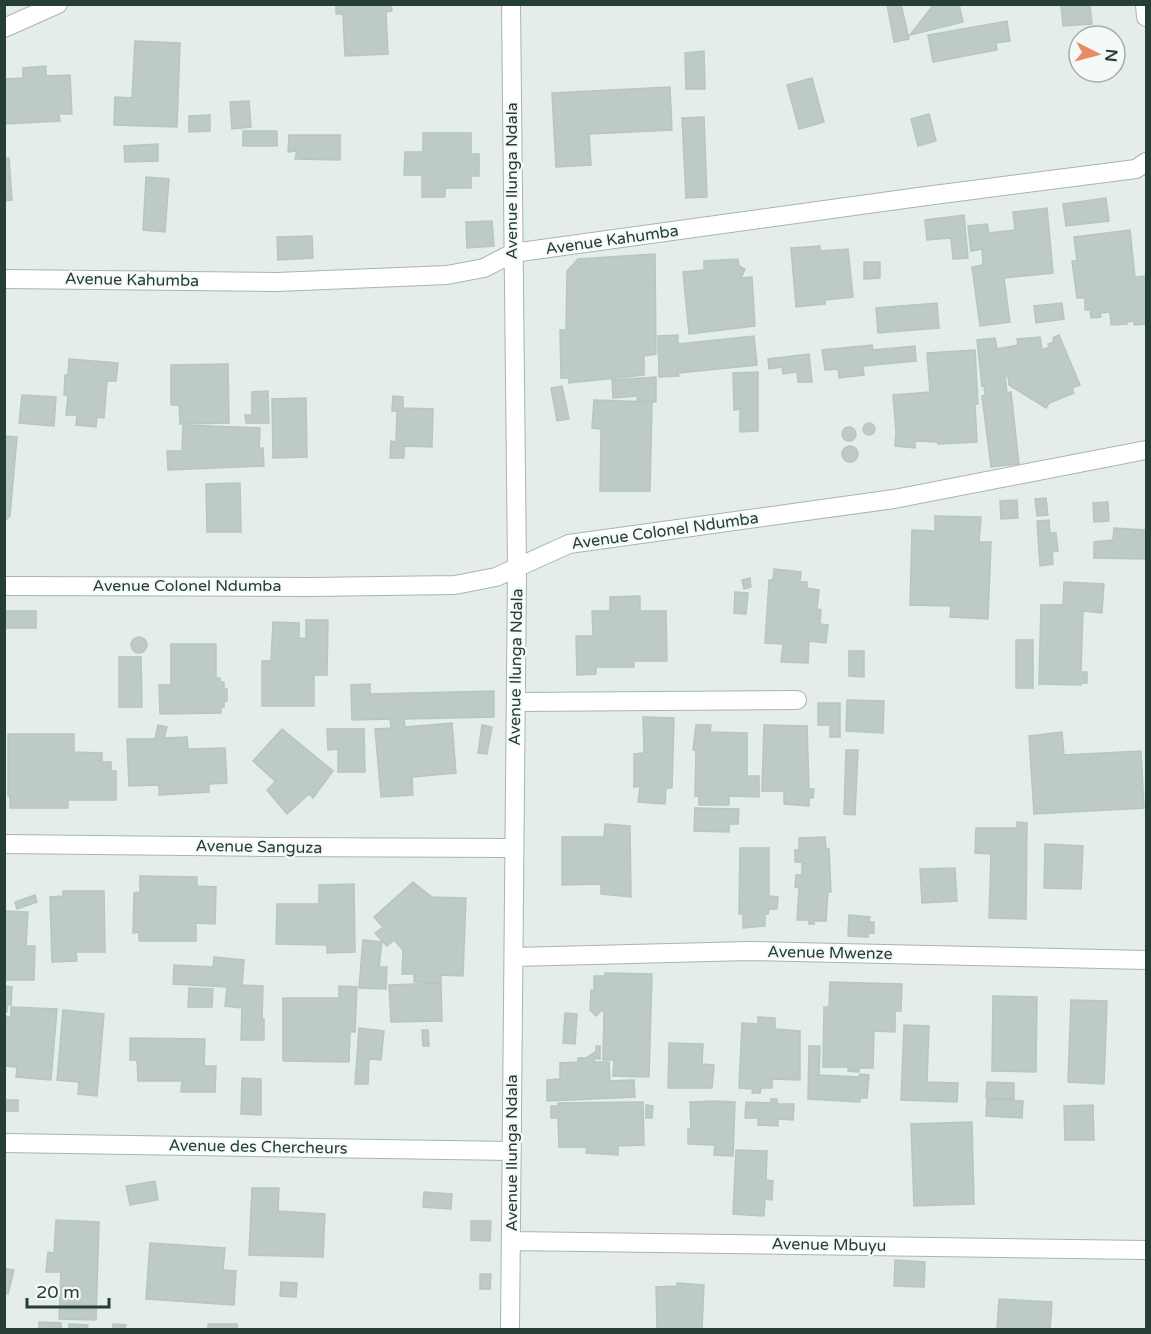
<svg xmlns="http://www.w3.org/2000/svg" width="1151" height="1334" font-family="'Varela Round',sans-serif">
	<style>
		.building { fill: #bdcac6; stroke: #b7c6c1; stroke-width: 1.5 }
		.lines { fill: none; stroke-linecap: round; stroke-linejoin: round }
		.minor-casing { stroke: #a7b5b0; stroke-width: 20 }
		.minor { stroke: #fff; stroke-width: 18 }
		.labels { text-anchor: middle; dominant-baseline: central; stroke-width: 4.5; stroke-linejoin: round; paint-order: stroke }
		.street-label { font-size: 16px; fill: #253e38; stroke: #f5f9f7 }
	</style>
	<rect width="100%" height="100%" fill="#e4ede9"/>
	<!-- building -->
	<path class="building" d="M336 4H391L392 11 386 12 388 54 345 56 343 14H336Z
		M887 4H901L909 39 894 42Z
		M931 4H959L963 22 910 35 931 8Z
		M1061 4H1090L1092 24 1063 26Z
		M1007 21 1010 41 996 43 997 50 933 62 928 35Z
		M135 41 180 43 177 127 114 125 115 97 132 98Z
		M704 51 705 89H686L685 53Z
		M46 66V76L70 75 72 114H59L60 121 4 124 5 79 23 78V68Z
		M812 78 824 122 799 129 787 85Z
		M670 87 672 130 589 134 591 165 556 167 552 93Z
		M249 101 251 127 232 129 230 102Z
		M929 114 936 141 918 146 911 119Z
		M210 115V131L189 132V116Z
		M704 117 707 197 686 198 682 118Z
		M243 131H277V146H243Z
		M423 133H471V154H479V176H471V188H445V197H422V175H404L405 152H423Z
		M289 135H340V160L295 159 297 151 288 152Z
		M158 144V161L125 162 124 146Z
		M4 158H9L12 200 4 201Z
		M146 177 169 179 165 232 143 230Z
		M1106 198 1109 221 1066 226 1063 204Z
		M1047 208 1053 273 1004 278 1010 322 980 326 972 267 983 265 982 249 971 251 968 226 987 224 989 233 1015 230 1013 212Z
		M964 215 968 258 953 259 951 238 927 240 925 220Z
		M492 221 494 246 467 248 466 222Z
		M1130 230 1135 277 1146 276V324L1134 325V321L1127 322V324L1111 325 1110 312 1100 313 1101 317 1091 318 1090 310H1085V298H1077L1072 261H1077L1074 237Z
		M312 236 313 258 278 260 277 237Z
		M820 246V251L848 249 853 297 825 300V304L796 307 791 248Z
		M655 254 656 354 644 356V375L569 383V378H561L560 330H566L567 271 578 259Z
		M738 259 739 266 745 269 741 278 752 277 755 326 689 334 683 272 704 270V261Z
		M864 262H880V278L864 279Z
		M937 303 939 328 878 333 876 308Z
		M1062 303 1064 319 1036 323 1034 306Z
		M678 335V344L754 336 757 365 678 373 679 376 659 377 658 336Z
		M1059 335 1080 385 1072 388 1074 393 1049 403 1046 408 1009 385 1008 376H1005L1007 393 1011 392 1019 464 991 467 982 396 985 395 984 385 982 386 977 340 995 338 997 349 1018 345 1017 339 1040 337 1042 350 1049 347 1048 344 1054 342 1053 338Z
		M872 345 873 350 915 346 916 361 863 366 864 375 839 378 838 369 825 370 822 350Z
		M975 350 978 404H975L977 442 938 444V442L915 441V448L895 446 896 432 893 395 930 392 927 353Z
		M809 354 812 382H798L797 372 783 374 782 367 769 369 768 359Z
		M69 359 118 363 116 381H107L104 418 97 417 96 427 76 425 77 415H66L68 395H64L65 375H68Z
		M228 364 229 423 180 424 179 405H171V365Z
		M758 372V431L740 432V409L734 410 733 373Z
		M656 377V402L637 400 638 396 613 398 612 380Z
		M562 386 569 419 557 421 551 388Z
		M268 391 269 423H246L245 415H252V392Z
		M22 395 56 397 54 426 19 423Z
		M393 396 403 397V408L433 409 432 447 404 446V458H390L391 441 396 442 397 411H392Z
		M306 398 307 457 273 458 272 399Z
		M594 400 652 402 650 491H600L601 429 592 428Z
		M863 429a6 6 0 1 1 12 0a6 6 0 1 1-12 0Z
		M183 425 260 428 259 448H263L264 466 168 470 167 451H182Z
		M842 434a7 7 0 1 1 14 0a7 7 0 1 1-14 0Z
		M4 436 17 437 10 516 4 522Z
		M842 454a8 8 0 1 1 16 0a8 8 0 1 1-16 0Z
		M240 483 241 532H207L206 484Z
		M1046 498 1048 515 1037 516 1035 499Z
		M1017 500 1018 518 1001 519 1000 501Z
		M1108 502 1109 521 1094 522 1093 503Z
		M935 516 981 517 979 542H991L988 619 950 617 951 606 910 605 912 530 935 531Z
		M1049 520 1050 533H1056L1058 551 1052 552 1053 564 1040 566 1037 521Z
		M1114 528 1146 530V559L1094 558V542L1113 540Z
		M774 569 801 572 800 582H807V588L819 590 817 609 821 610 820 624 828 625 826 643 809 641 808 663 781 662 783 644 765 643 769 580H773Z
		M750 578 751 587 744 589 742 580Z
		M1064 582 1104 584 1102 613 1083 611 1081 672H1087V683H1081V685L1039 684 1041 605H1063Z
		M735 592 748 593 746 614 734 613Z
		M640 596V611H666L667 661H634V667H596V674L577 675 576 636H593L592 611H610V597Z
		M4 611H36V628H4Z
		M306 620H328L327 675H314V706H262V661H271L273 622 299 623V638L306 639Z
		M131 645a8 8 0 1 1 16 0a8 8 0 1 1-16 0Z
		M1016 640H1033V688H1016Z
		M171 644H216V678H220V682H224V689H227V701L224 702V707H221V713L160 714 159 685H171Z
		M849 651H864V677L849 676Z
		M119 657H141L142 707H119Z
		M370 684V694L494 691V717L404 719 405 727 452 723 456 773 412 777 413 795 381 797 375 729 391 728 390 719 352 720 351 685Z
		M847 700 884 701 883 733 846 731Z
		M818 703H840V737H830V725H818Z
		M643 717 674 718 672 788H666L665 804 638 802 640 786 634 787V754L644 753Z
		M158 725 167 727 164 738 187 737 188 749 225 748 227 783 209 784V792L159 795V785L129 786 127 739H155Z
		M482 725 492 727 487 754 478 753Z
		M696 725H711L710 732 747 733V776H759V797L729 796V805H699V796H695L696 751 693 750Z
		M764 725 807 726 809 789H814L813 798H809V806L784 804V791H762Z
		M282 729 333 771 313 798 309 794 287 814 267 790 275 782 276 779 275 781 253 761Z
		M327 729H364L365 772H338V749L328 750Z
		M1062 732 1064 755 1141 751 1144 808 1034 814 1029 736Z
		M8 734H74V752L102 753V762H111V771H116V800H68V808H10V796H8Z
		M846 750H858L855 815 844 814Z
		M695 808 739 809 738 824H729V832L694 831Z
		M1017 822 1027 823 1026 919 989 918 991 854 975 853 976 828H1017Z
		M605 824 630 826 631 897 601 894V884L562 885V837H604Z
		M825 837 826 849H829L831 892H828L826 921H814V924H809V920H797L799 888H801L795 887 796 875H802V862H795V850H799V838Z
		M1045 844 1083 846 1081 889 1044 888Z
		M740 848H769V896L778 897 777 909H769L768 914H765V926L743 928V914H739Z
		M955 868 957 901 922 903 920 869Z
		M140 876 197 877V886L216 887 215 924 196 923V941H139V932L133 933 134 893 140 892Z
		M413 882 432 897 466 898 463 976 441 975V983L414 982V974H402L403 950 394 940 387 946 375 933 383 927 374 917Z
		M354 884 355 952 327 953V945L276 944 277 904H319V885Z
		M63 891H104L105 952H76L77 961 52 962 50 897 63 896Z
		M35 895 37 902 17 909 15 902Z
		M4 911 28 912 26 946H35L34 980H4Z
		M849 915 870 917 869 922H874V933H868V937L848 936Z
		M363 940 382 942 379 967H387L386 989 359 988Z
		M214 957 244 960 242 987V985L263 986 262 1019H264V1040H241L242 1008 225 1006 227 987 173 984 174 965 213 967Z
		M605 973 652 974 649 1077 613 1076 614 1060H603L604 1011H601L596 1016 590 1010 591 990 594 991V976H605Z
		M830 982 902 984 901 1011H895V1032L874 1031 873 1068H859V1072L848 1071V1067H823L824 1007H829Z
		M441 983 442 1021 391 1022 389 985Z
		M4 986 12 987 11 1005H7V1012H4Z
		M339 986 357 987 355 1032H350L349 1062 283 1061V998H339Z
		M189 988 213 989 212 1007H188Z
		M993 996 1037 997 1036 1072 992 1071Z
		M1071 1000 1107 1001 1104 1084 1068 1082Z
		M11 1007 57 1009 51 1080 16 1077 17 1067 4 1066V1016L11 1017Z
		M63 1010 104 1014 97 1096 78 1094 79 1082 57 1080Z
		M565 1013 577 1014 575 1044 563 1043Z
		M758 1017 775 1018V1029L800 1031V1080L772 1079V1088H761L760 1093H752L753 1089 739 1088 742 1023 758 1024Z
		M904 1025 929 1026 927 1082 958 1083 957 1102 901 1100Z
		M359 1028 384 1031 381 1060 369 1059 368 1084H355Z
		M422 1030H428L429 1046H423Z
		M130 1038 205 1039 204 1066H216L215 1092H181L182 1081H138L137 1060H130Z
		M669 1043 703 1044 702 1064 714 1065 712 1088H668Z
		M596 1046H600V1059L595 1058 594 1062H609L610 1081 634 1080 635 1097 547 1101V1080L560 1079V1063L578 1062V1058H586L596 1051Z
		M809 1046H820L819 1075 859 1077 860 1074 869 1075 867 1098H860V1102L808 1099Z
		M242 1078 261 1079V1115L241 1114Z
		M987 1082 1014 1083V1099L986 1098Z
		M771 1099H777V1104H794L793 1120 778 1119V1126L758 1125V1118H745L746 1102 771 1103Z
		M987 1099 1023 1101 1022 1118 986 1116Z
		M4 1100H18V1111H4Z
		M717 1101 735 1102 733 1156 714 1155 715 1145 688 1144V1129H691L690 1102Z
		M643 1102 644 1145 618 1146V1155L586 1153 587 1147H559L558 1118H551V1106H558V1103Z
		M646 1105 653 1106 652 1118H646Z
		M1093 1105 1094 1140H1065L1064 1106Z
		M972 1122 974 1204 914 1206 911 1124Z
		M736 1150 767 1151 766 1180 773 1181 772 1200 765 1199 764 1216 733 1214Z
		M155 1181 158 1200 130 1205 126 1186Z
		M252 1188H279L278 1211 325 1214 323 1257 249 1255Z
		M424 1192 452 1194 451 1209 423 1207Z
		M56 1220 99 1222 96 1320 59 1319 61 1272H46L48 1252 54 1253Z
		M471 1221H491L490 1241 471 1240Z
		M150 1243 225 1248 223 1270 236 1271 234 1305 146 1299Z
		M895 1260 925 1262 924 1287 894 1286Z
		M4 1268 14 1270 8 1294 4 1293Z
		M480 1274H491L490 1289H480Z
		M281 1282 297 1283 296 1297 280 1296Z
		M677 1283 704 1285 702 1330H657L656 1287 677 1286Z
		M999 1299 1052 1302 1050 1330H997Z
		M39 1322 61 1323V1330H39Z
		M69 1324 88 1325 87 1330H69Z
		M113 1324 126 1325 125 1330H113Z
		M208 1324H237V1330H208Z"/>
	<g class="lines">
		<defs>
			<path id="minor" d="M1145 4 1146 17
				M4 28 58 4
				M4 279 277 282 447 275 484 268 513 253 926 196 1136 169 1146 162
				M4 586 310 587 455 585 496 577 569 544 894 499 1146 450
				M516 702 797 700
				M4 844 270 847 514 848
				M514 957 749 951 1146 960
				M4 1143 512 1151
				M512 1241 1146 1250
				M510 1330 517 569 511 4"/>
		</defs>
		<!-- minor casing -->
		<use href="#minor" class="minor-casing"/>
		<!-- minor -->
		<use href="#minor" class="minor"/>
	</g>
	<g class="labels">
		<!-- street labels -->
		<g class="street-label">
			<text transform="translate(512 181) rotate(-90)">Avenue Ilunga Ndala</text>
			<text transform="translate(612 240) rotate(-8)">Avenue Kahumba</text>
			<text transform="translate(132 280) rotate(1)">Avenue Kahumba</text>
			<text transform="translate(665 531) rotate(-8)">Avenue Colonel Ndumba</text>
			<text x="187" y="586">Avenue Colonel Ndumba</text>
			<text transform="translate(516 667) rotate(-89)">Avenue Ilunga Ndala</text>
			<text transform="translate(259 847) rotate(1)">Avenue Sanguza</text>
			<text transform="translate(830 953) rotate(1)">Avenue Mwenze</text>
			<text transform="translate(258 1147) rotate(1)">Avenue des Chercheurs</text>
			<text transform="translate(512 1153) rotate(-90)">Avenue Ilunga Ndala</text>
			<text transform="translate(829 1245) rotate(1)">Avenue Mbuyu</text>
		</g>
	</g>
	<!-- border -->
	<rect width="1151" height="1334" fill="none" stroke="#253e38" stroke-width="12"/>
	<!-- north arrow -->
	<g transform="translate(1097 54) rotate(96)"><circle r="28" fill="#f5f9f7" stroke="#a2aeab" stroke-width="1.5"/>
	<path d="M0-4.5L10 22L0 15L-10 22Z" fill="#e98c66"/>
	<text y="-9" font-size="16" font-weight="bold" text-anchor="middle" fill="#253e38">N</text>
	</g>
	<!-- scale -->
	<path d="M27 1298v9h82v-9" fill="none" stroke="#253e38" stroke-width="3"/>
	<text x="36" y="1298" font-size="18" fill="#253e38" stroke="#f5f9f7" stroke-width="4.5" paint-order="stroke">20 m</text>
</svg>
